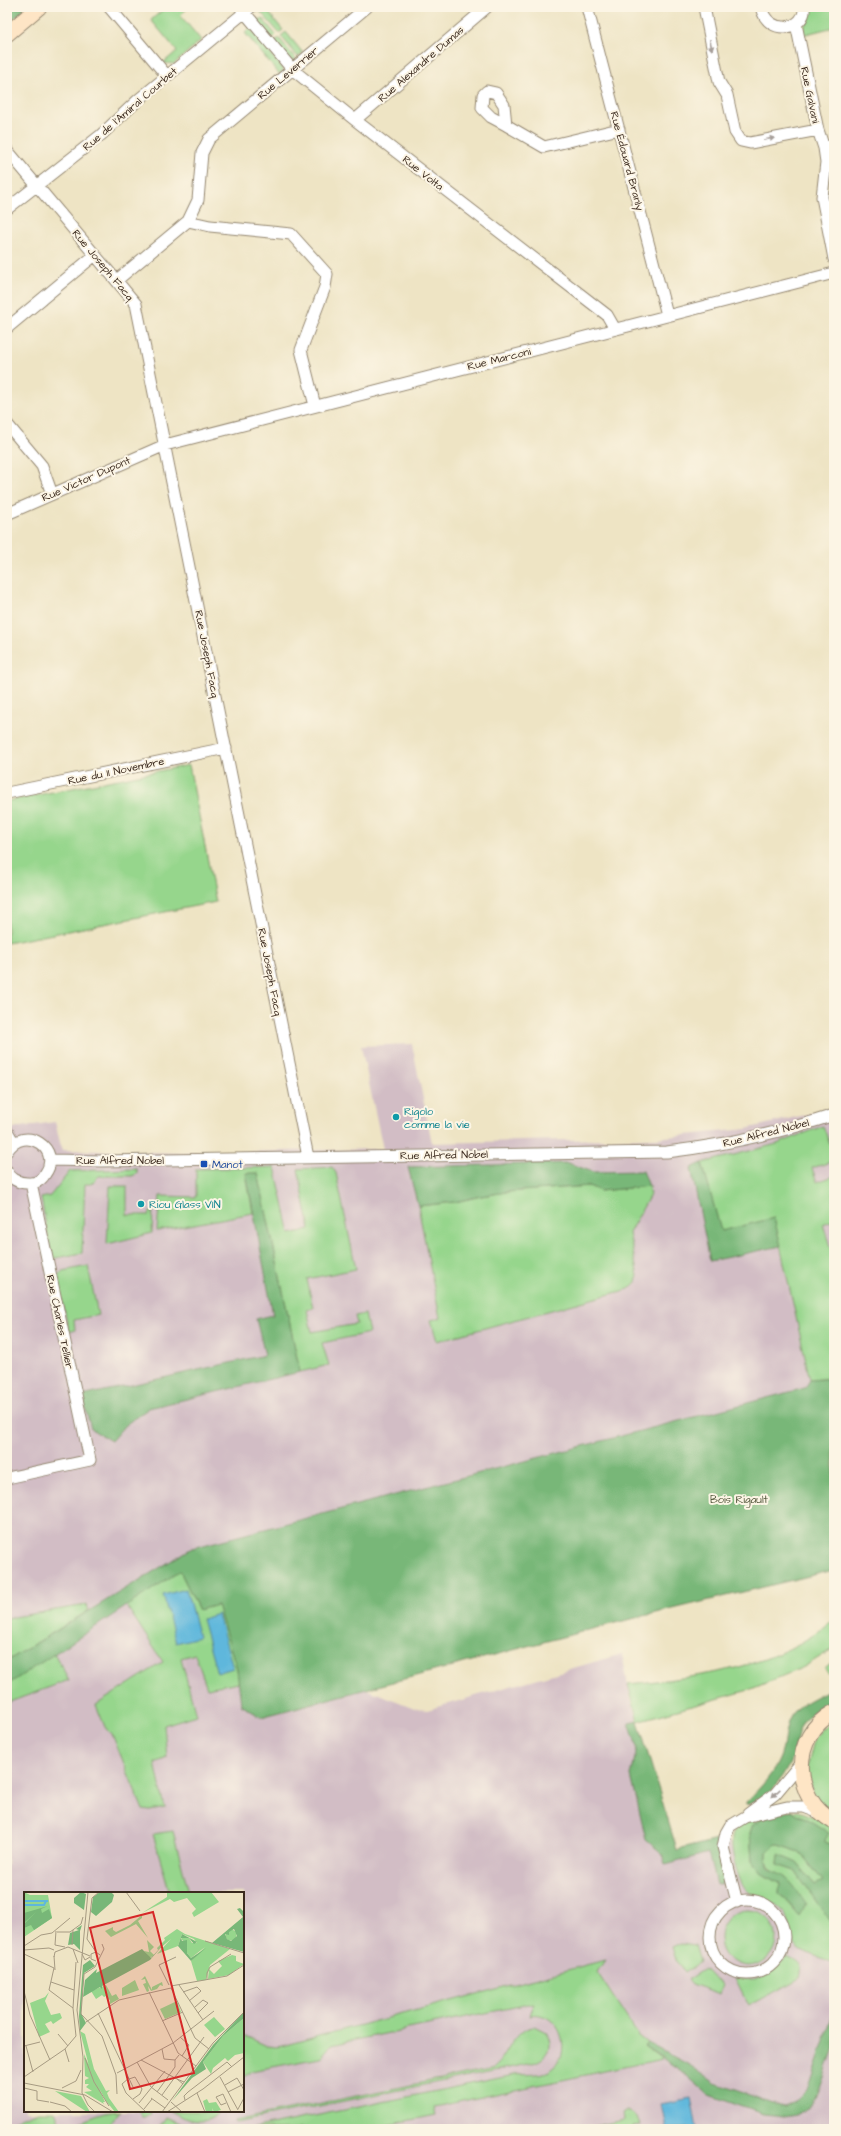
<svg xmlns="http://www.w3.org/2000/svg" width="841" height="2136" font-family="'Architects Daughter',sans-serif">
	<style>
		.industrial { fill: #d2bdc5; fill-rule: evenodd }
		.green { fill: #96d68c; stroke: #688055 }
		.forest { fill: #78b778; stroke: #5a704b }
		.water { fill: #5fb7dc; stroke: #4d707d }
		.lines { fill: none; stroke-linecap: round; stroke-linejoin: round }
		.street-casing { stroke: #948771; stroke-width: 13 }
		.secondary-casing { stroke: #948771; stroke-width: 17 }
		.street { stroke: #fff; stroke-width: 11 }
		.secondary { stroke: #fee5c5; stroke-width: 15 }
		.oneway { fill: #a79f9a }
		.culture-dot { fill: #0f9aa8; stroke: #fcf5e5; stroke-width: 1.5 }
		.transit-dot { fill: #1a4fb4; stroke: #fcf5e5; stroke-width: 1.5 }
		.labels { text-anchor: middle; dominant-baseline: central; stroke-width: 4; stroke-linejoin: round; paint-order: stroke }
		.street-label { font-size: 11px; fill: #3b2a1e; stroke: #fcf5e5 }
		.culture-label { font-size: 11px; fill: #0d838f; stroke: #fcf5e5; text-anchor: start }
		.transit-label { font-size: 11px; fill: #164399; stroke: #fcf5e5; text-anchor: start }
		.park-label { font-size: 11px; fill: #52553a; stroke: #fcf5e5 }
		.inset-river { fill: none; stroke: #5fb7dc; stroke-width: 2 }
		.inset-road { fill: none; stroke: #a69a82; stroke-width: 1 }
		.view { fill: #d62828; fill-opacity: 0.15; stroke: #d62828; stroke-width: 2 }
		.inset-edge { fill: none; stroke: #3b2a1e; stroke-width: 2 }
	</style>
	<rect width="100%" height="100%" fill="#fcf5e5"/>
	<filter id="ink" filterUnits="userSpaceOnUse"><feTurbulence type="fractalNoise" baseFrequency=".025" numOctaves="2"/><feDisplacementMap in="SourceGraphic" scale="8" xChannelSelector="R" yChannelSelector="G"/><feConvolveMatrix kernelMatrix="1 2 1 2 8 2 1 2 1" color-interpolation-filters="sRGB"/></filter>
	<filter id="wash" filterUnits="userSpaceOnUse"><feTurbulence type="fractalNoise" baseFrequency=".012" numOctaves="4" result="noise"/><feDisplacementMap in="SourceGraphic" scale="16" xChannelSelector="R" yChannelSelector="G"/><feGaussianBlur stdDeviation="0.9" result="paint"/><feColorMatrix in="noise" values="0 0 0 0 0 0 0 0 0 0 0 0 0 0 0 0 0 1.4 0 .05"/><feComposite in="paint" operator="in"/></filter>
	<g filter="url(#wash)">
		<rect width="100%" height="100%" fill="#eee4c4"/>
		<!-- industrial -->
		<path class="industrial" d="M412 1044 432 1143 656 1138 746 1129 834 1108V1246L784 1261 810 1380 805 1388 192 1548 217 1604 261 1717 366 1689 417 1709 427 1710 622 1654 631 1700 677 1850 716 1840 730 1842 740 1879 792 1908 834 1953V2012L830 2023 834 2025V2129H7V1129L55 1122 62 1150 179 1153 383 1149 361 1046ZM25 1893H243V2111H25Z"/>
		<!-- green -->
		<path class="green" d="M166 7H189L180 15 201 40 174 64 163 63 177 51 151 20Z
			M260 7H264L283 30 279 33 258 9Z
			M808 7H834V27L802 35 808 14Z
			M262 18 276 35 271 40 256 22Z
			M250 28 284 70 279 74 245 33Z
			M286 32 303 53 298 57 281 36Z
			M279 38 296 59 294 61H291L274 43Z
			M189 765 216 902 7 943V801Z
			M823 1126 834 1154V1161L812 1168 817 1182 834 1176V1220L823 1224 830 1247 834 1246V1378L810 1380 774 1218 721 1232 702 1163 777 1144Z
			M275 1167 290 1234 310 1229 298 1169 332 1167 336 1173 356 1269 307 1279 313 1308 307 1310 312 1332 357 1324 355 1316 365 1314 369 1333 322 1343 329 1365 300 1372 258 1173 246 1174 253 1213 157 1231 160 1196 196 1197V1169Z
			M137 1169V1174L132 1176H99L91 1184H85L82 1253 52 1259 41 1198 50 1196 70 1171Z
			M110 1186H127V1215H149L150 1212 153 1211 152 1233 107 1244Z
			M589 1186 600 1191 649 1186 650 1195 629 1233 638 1276 636 1282 629 1289 437 1341 431 1320 440 1318 418 1206 455 1202 481 1196 506 1192Z
			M88 1266 98 1315 74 1320 75 1330 69 1332 57 1276 63 1271Z
			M180 1571 199 1610 217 1604 237 1669 239 1682 207 1688 195 1654 181 1658 196 1715 164 1725 167 1758 155 1763 165 1808 150 1811 143 1810 114 1739 105 1727 96 1705 163 1662 126 1605Z
			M86 1605 88 1611 7 1661V1618Z
			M834 1619V1648L804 1667 749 1690 638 1721 628 1684C699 1677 778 1669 834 1619Z
			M54 1653 69 1680 7 1703V1685Z
			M834 1661V1681L825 1669Z
			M834 1719V1816L814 1796 807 1769 814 1740 821 1729Z
			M791 1811C809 1811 818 1821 834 1829V1846L824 1842 828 1833 806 1818 796 1815Z
			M766 1815 753 1824 750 1833 752 1860 761 1873 780 1884 779 1893 799 1916 786 1878C772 1872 766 1868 767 1852L775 1844 800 1852 823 1881 815 1885 797 1863 779 1856 778 1865 795 1871 831 1922 834 1920V1965C824 1956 809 1956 799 1948 787 1939 792 1923 783 1912 773 1900 758 1900 747 1891 738 1884 727 1841 734 1831 740 1822 756 1819 766 1815Z
			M173 1831 189 1893H170L153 1834Z
			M720 1938a28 28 0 1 1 56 0a28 28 0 1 1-56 0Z
			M681 1943 695 1945 700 1962 684 1973 677 1963 672 1947Z
			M787 1957C798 1962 804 1965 800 1978L749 2006 735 1978C760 1982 771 1976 787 1957Z
			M605 1960 597 1972 638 2035 648 2043 644 2046 662 2059 434 2107 436 2115 368 2129H251L514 2075C524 2074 539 2076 548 2071 576 2056 561 2010 530 2015L534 2003 331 2045 320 2058 251 2071 243 2078V2035L267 2046 278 2047Z
			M704 1969 712 1978 723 1985 720 1994 692 1984 688 1979Z
			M534 2026 546 2032C555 2047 548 2058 533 2063L235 2123 234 2121 494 2068C508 2057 514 2027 534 2026Z
			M39 2111H55L62 2128C81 2124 100 2111 120 2111L105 2129H42L34 2124 7 2128V2123Z
			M139 2111H151L150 2115 144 2118 141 2116Z
			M171 2111H219C208 2128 185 2120 171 2111Z
			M626 2111C634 2113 639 2116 641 2125L633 2126V2129H581L624 2120 623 2112Z
			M166 2117 183 2125 169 2129H158Z"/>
		<!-- forest -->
		<path class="forest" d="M7 7H28L7 24Z
			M568 1163 593 1172 643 1171 649 1186 600 1191 589 1186 506 1192 481 1196 455 1202 418 1206 408 1167Z
			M702 1163 721 1231 774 1218 781 1246 710 1261 691 1168Z
			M246 1173H258L300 1372 149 1408 125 1425 111 1441 91 1429 82 1396 265 1355 256 1319 273 1315Z
			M834 1378V1570L615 1623 261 1717 241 1705 237 1669 217 1605 199 1610 180 1571 7 1685V1661L192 1548 805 1388 810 1380Z
			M834 1687V1700C822 1705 812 1711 804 1721 798 1729 797 1740 794 1750 787 1775 772 1797 746 1805V1802C760 1788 774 1774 781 1755 786 1740 783 1723 795 1711 805 1700 821 1695 834 1687Z
			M638 1721 677 1850 716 1840V1846L726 1882 716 1885 708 1853 666 1865 663 1854 646 1840 631 1776 637 1747 629 1723Z
			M791 1811 796 1815 806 1818 829 1833 824 1842 834 1846V1920L831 1923 795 1871 778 1865 779 1855 797 1863 815 1885 823 1881 800 1852 775 1844 767 1852C766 1876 774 1868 787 1879 794 1885 800 1895 806 1903L800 1916 779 1893 780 1884 761 1873 752 1860 750 1833 753 1824 766 1815Z
			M834 2012V2048L818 2093 808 2107 797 2114 784 2116 763 2114 709 2095 680 2070 644 2046 648 2043 691 2066 715 2083 775 2104 784 2106 797 2101 807 2091Z"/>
		<!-- water -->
		<path class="water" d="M186 1589 199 1637 176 1643 163 1595Z
			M218 1614 233 1668 217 1673 202 1619Z
			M691 2098 697 2128 666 2129 661 2104Z"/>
	</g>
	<g filter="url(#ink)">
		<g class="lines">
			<defs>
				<path id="street" d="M109 7 167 76
					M240 7 292 69 355 120 607 315 615 329
					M587 7 667 315
					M704 7 719 82 727 95 735 132 741 141 750 143 818 130
					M761 7C768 38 807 29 804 7
					M796 24 818 130 824 148 826 162 822 197 834 259
					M355 120 487 7
					M506 125 491 117 482 108 483 95 487 91 496 93 504 105 506 125 544 147 619 129
					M824 148 834 145
					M7 150 136 304 308 1157
					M7 209 101 135 138 100 251 7
					M188 221 210 226 291 234 327 274 325 287 301 350 315 406
					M117 280 188 221 198 200 202 153 209 139 367 7
					M7 328 95 255
					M7 424 42 466 52 494
					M7 514 165 445 834 273
					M7 793 226 748
					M7 1131 14 1143
					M7 1151C25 1123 63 1150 45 1174 41 1181 34 1184 27 1183 18 1183 10 1178 7 1171
					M50 1160 101 1161 667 1152C724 1145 779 1133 834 1115
					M7 1478 90 1460 31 1183
					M748 1814 775 1794 801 1763
					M710 1937a37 37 0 1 1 74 0a37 37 0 1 1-74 0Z
					M737 1902 723 1847 726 1833 730 1826 745 1817 787 1807H804L820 1813"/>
				<path id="secondary" d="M7 34 39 7
					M834 1712C790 1736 791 1798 834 1822"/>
			</defs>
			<!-- street casing -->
			<use href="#street" class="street-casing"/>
			<!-- secondary casing -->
			<use href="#secondary" class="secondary-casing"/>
			<!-- street -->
			<use href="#street" class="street"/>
			<!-- secondary -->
			<use href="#secondary" class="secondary"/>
		</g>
		<!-- one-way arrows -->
		<defs><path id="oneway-solid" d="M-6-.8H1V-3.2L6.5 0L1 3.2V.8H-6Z"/></defs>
		<g class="oneway">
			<use href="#oneway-solid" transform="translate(711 45) rotate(78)"/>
			<use href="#oneway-solid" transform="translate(769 139) rotate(-11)"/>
			<use href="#oneway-solid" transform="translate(776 1793) rotate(136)"/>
		</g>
	</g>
	<!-- markers -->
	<g class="culture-dot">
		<circle cx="396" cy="1117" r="4"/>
		<circle cx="141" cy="1204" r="4"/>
	</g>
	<rect class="transit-dot" x="200" y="1160" width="8" height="8" rx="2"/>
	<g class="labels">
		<!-- street labels -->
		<g class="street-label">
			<text transform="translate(421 64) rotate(-41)">Rue Alexandre Dumas</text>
			<text transform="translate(288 73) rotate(-40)">Rue Leverrier</text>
			<text transform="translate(810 95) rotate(78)">Rue Galvani</text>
			<text transform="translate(130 109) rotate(-41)">Rue de l'Amiral Courbet</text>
			<text transform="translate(627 161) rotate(75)">Rue Édouard Branly</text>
			<text transform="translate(423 173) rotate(38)">Rue Volta</text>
			<text transform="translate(103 265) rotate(50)">Rue Joseph Facq</text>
			<text transform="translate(499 359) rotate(-14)">Rue Marconi</text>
			<text transform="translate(86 479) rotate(-24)">Rue Victor Dupont</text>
			<text transform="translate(207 654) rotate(79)">Rue Joseph Facq</text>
			<text transform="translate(116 771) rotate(-12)">Rue du 11 Novembre</text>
			<text transform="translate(270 972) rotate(79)">Rue Joseph Facq</text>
			<text transform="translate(766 1133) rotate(-14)">Rue Alfred Nobel</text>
			<text transform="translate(444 1155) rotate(-1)">Rue Alfred Nobel</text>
			<text x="120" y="1160">Rue Alfred Nobel</text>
			<text transform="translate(60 1322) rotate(78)">Rue Charles Tellier</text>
		</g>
		<!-- culture labels -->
		<g class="culture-label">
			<text x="404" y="1111">Rigolo<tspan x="404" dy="13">comme la vie</tspan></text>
			<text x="149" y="1204">Riou Glass VIN</text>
		</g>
		<!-- transit labels -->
		<g class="transit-label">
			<text x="212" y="1164">Manot</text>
		</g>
		<!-- park labels -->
		<g class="park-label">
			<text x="739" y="1499">Bois Rigault</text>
		</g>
	</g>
	<!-- overview -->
	<g transform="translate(24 1892)">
		<rect width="220" height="220" fill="#eee4c4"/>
		<path d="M0 0 6 3H24L28 26 0 45ZM143 0H187L195 10 170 25 168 21 172 17 163 6 150 10 146 7 118 21 143 5ZM117 21 89 35V38L92 40 106 33 118 23V26L114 29 124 46 112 32 87 45 81 39ZM153 37 161 42 206 57 186 73 182 88 173 89 167 69 181 55 167 66 163 61V52L157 47 159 45 165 46 168 51H173L170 47 158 42 154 54 133 62 147 47 134 58 133 56 141 48 140 46ZM201.5 43a5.5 5.5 0 1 1 11 0a5.5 5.5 0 1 1-11 0ZM123 48 130 55 126 59 130 63 126 66 120 59 125 60ZM208 63 212 64V69L220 72 205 83 184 87 185 77 190 82 198 74 194 69ZM121 84 128 98V95L138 90 139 94 136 93 133 97 127 99 124 94 125 99 123 100 119 92 122 91 121 87 117 88ZM111 88 115 98 98 104V96ZM82 93 88 104 92 102 95 107 86 112V108L82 106 84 103 80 105 78 103 72 107 67 99ZM25 100 21 109 27 123 36 121 38 126 29 132 27 129 21 132 26 140 15 145 6 111 21 105ZM153 109 157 120 141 127 136 117ZM190 125 201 137 191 145 180 133ZM220 126V161L211 163 204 169 201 166 189 176 187 182 179 170 199 144ZM56 139 61 142 70 177 82 199 86 198 83 201 85 206 95 220H91L82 209 67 182ZM60 162 81 210H79L80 212 60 200 68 199 62 195 65 192H61V188L65 186 61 184ZM31 199 57 204 66 220H63ZM183 207 185 211 192 210 197 218 190 220 188 216 189 220H182L179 209Z" fill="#96d68c"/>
		<path d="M57 0 62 2 60 18 50 11V6ZM76 0H87L90 3 88 10 72 24 67 20 69 5ZM24 14 17 17 18 21 25 17 28 26 10 38 7 33 0 36V32L12 20 0 31V21ZM216 16 220 20V60L188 51 219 25 213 17ZM210 37 213 44 207 49 203 47 201 42 205 43V40ZM58 33 56 39V58L50 52 44 53 46 41 55 38 52 37ZM158 42 173 50 170 52 165 46H157L158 49 163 48V61L167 66 182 56 167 69 154 54ZM146 45 126 68 78 94V97L76 95 59 105 61 88 73 77 72 81 118 57 127 66ZM66 68 71 74 60 81 57 121 62 131 56 139 55 124 59 73ZM220 120V126L199 144 179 170 182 177 168 186 148 209 189 153Z" fill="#78b778" fill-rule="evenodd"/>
		<path class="inset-river" d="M0 9H24M0 13H20L22 9"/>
		<path class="inset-road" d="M64 0 53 118 59 165 58 201 64 213 71 220M102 0 116 19M32 39 31 53 41 55M33 40H46L57 32 59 25M181 49 220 61M78 52 80 57 71 75 60 82 57 122 78 144 92 183 93 202M48 53 49 38M0 54 17 43 28 41 46 26M49 57 54 71M0 58 25 56 30 58M72 60 63 47 68 6 75 0M0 62 30 76 25 98 49 116M58 62 61 68 66 65M30 64 31 78M30 65 31 60 44 55 66 64M72 69 67 67V62L72 60 76 63M183 88V81L186 75 207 62M27 90 50 98M145 93 135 73 152 65M155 93 179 128M147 94 203 84 220 73M147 96 171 146 185 157M0 99 6 123 26 168M125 100 154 161 172 174M159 100 173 95 177 99 165 109M171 115 179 108 184 111 174 121M74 121 109 195M138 129 159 120M62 130 95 108 147 96M34 142 44 154M156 145 165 153 158 164M0 154 16 150M2 154 9 180M41 157 45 170M138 157 140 167 151 168M61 166 70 190 85 214M117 168 153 187M113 170 127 195 144 208M93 181 149 151 190 119M0 185 41 157 52 144 49 116 52 70M196 185 214 218M105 186 98 192 102 201 122 220M105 187 111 185 118 197 116 202 109 207M0 191 61 203 89 220M159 192 153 187 160 190M201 193 213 186 220 198M0 196 13 199V208L25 210M38 196 52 189 57 178M133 200 151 175V168L155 163M204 200 220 192M173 201 181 220M138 203 180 145M127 206 141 216M161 208 160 204 164 200 203 170 208 175M26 210 41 214 48 220M147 210 158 220M115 211 141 179M202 211 197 213 192 205 199 202 207 220M120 217 128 207M214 217 220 206M138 220 189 151 220 120M143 220 179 197 220 165"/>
		<path class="view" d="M129 20 170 181 106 197 66 36Z"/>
		<rect width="220" height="220" class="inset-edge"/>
	</g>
	<!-- margin -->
	<rect width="841" height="2136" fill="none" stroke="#fcf5e5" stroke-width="24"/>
</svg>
